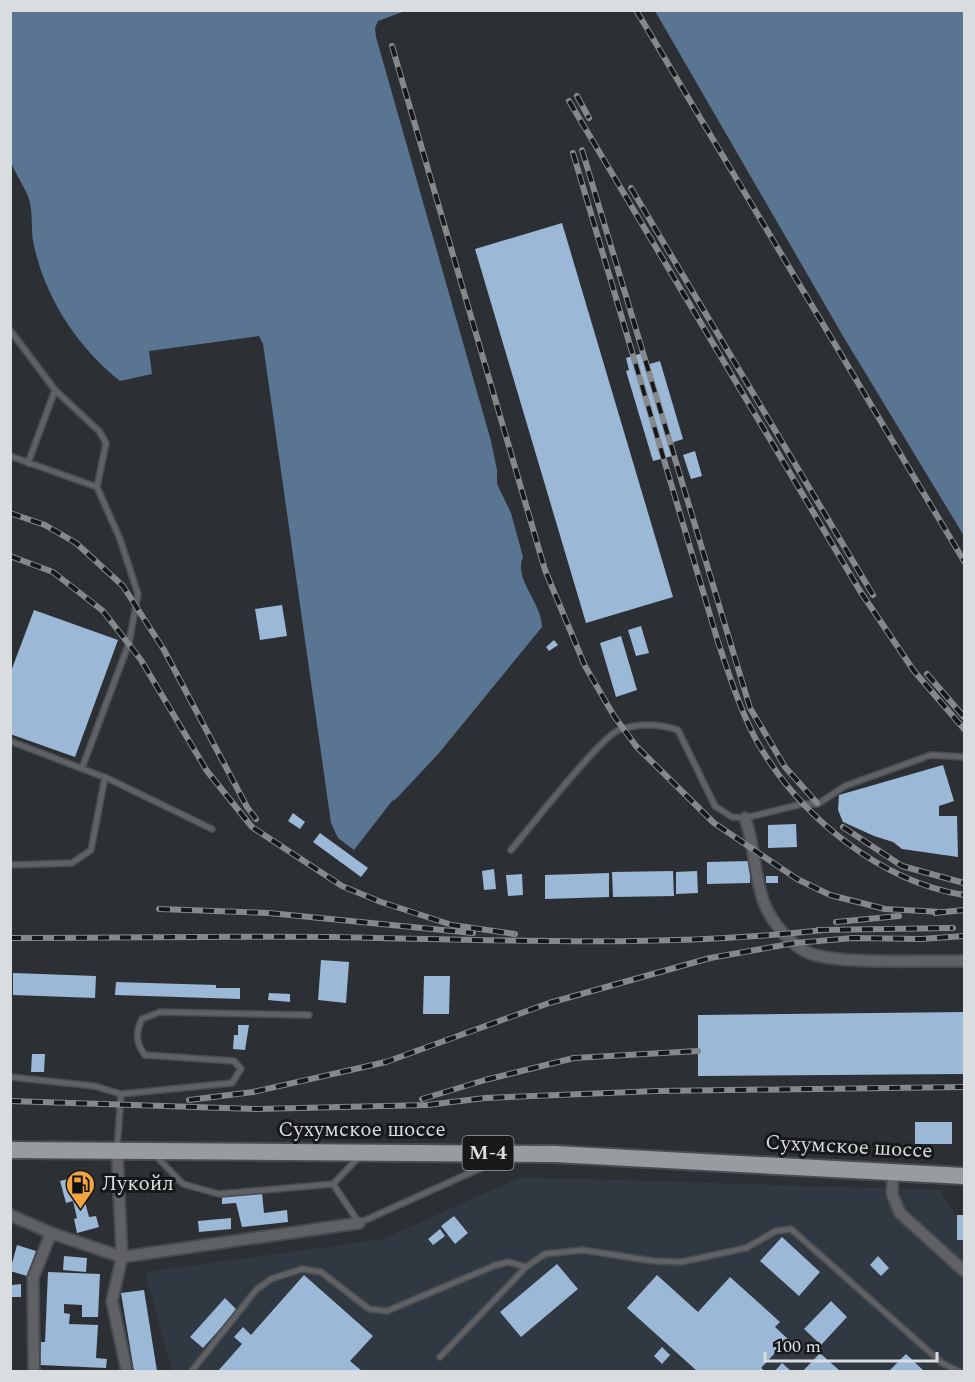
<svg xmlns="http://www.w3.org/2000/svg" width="975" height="1382" font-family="Spectral,serif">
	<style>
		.built { fill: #303842 }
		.water { fill: #5a7592 }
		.building { fill: #9bb8d7 }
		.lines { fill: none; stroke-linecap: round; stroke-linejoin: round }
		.service-casing { stroke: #484c50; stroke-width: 8 }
		.minor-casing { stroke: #484c50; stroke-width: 14 }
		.trunk-casing { stroke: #484c50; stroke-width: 20 }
		.service { stroke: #5f6164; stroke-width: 5 }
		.minor { stroke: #5f6164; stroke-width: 10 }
		.trunk { stroke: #979ca1; stroke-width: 16 }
		.rail-casing { stroke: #85898c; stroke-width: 6 }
		.rail { stroke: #16181a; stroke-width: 4; stroke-dasharray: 11; stroke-linecap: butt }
		.labels { text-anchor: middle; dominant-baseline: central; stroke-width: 6; stroke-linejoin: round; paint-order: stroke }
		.shield { fill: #16181a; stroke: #9fa2a5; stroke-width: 1.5 }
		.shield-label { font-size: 20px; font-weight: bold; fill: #dadde0 }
		.street-label { font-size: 21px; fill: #dadde0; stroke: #16181a }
		.poi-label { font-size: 21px; fill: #dadde0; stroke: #16181a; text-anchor: start }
	</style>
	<rect width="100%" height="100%" fill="#2c3034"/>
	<!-- built -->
	<path class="built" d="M521 1177 940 1190 964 1230V1371H172L145 1272 383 1239Z"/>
	<!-- water -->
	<path class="water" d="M11 10 405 11 378 21 375 28 376 37 491 441 497 470V484L511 513 523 557C513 579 542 603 542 627L439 753 396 799 392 801 354 850 338 838 331 823 263 344 259 336 149 351 152 374 120 381C76 346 44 296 33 241 31 227 33 213 29 199 27 191 15 173 11 162Z
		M655 11H964V536L843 336Z"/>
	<!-- building -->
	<path class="building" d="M562 223 673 597 586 623 475 249Z
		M643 353 646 365 660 361 683 439 668 444 672 456 653 461 626 371 629 370 626 358Z
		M695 451 702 476 691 479 683 455Z
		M282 605 287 636 260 640 255 609Z
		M34 610 118 640 75 757 10 734V674Z
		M641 626 649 653 636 656 628 630Z
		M621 636 637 690 616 697 600 643Z
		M554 640 558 645 549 651 546 647Z
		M943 765 954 801 939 806V816H957L958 857 902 849 893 842 874 836 843 822 838 810 839 795Z
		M293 813 305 822 300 829 288 821Z
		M796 824 797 847 768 848V825Z
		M320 833 368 868 361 877 313 842Z
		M750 861V883L707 884V862Z
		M494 869 496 889 484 890 482 871Z
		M673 871 674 896 613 897 612 872Z
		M697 871 698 893 676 894V872Z
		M609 873V897L545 899V875Z
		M522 874 523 895 508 896 506 875Z
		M766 876H778V883H766Z
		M321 960 349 962 346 1003 318 1000Z
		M13 973 96 976 95 998 13 995Z
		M424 976H450L449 1014H423Z
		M116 982 216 985V988H240V999L115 995Z
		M269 993 290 994V1002L268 1000Z
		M964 1012V1074L698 1076V1015Z
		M238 1025H249L245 1050 233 1049 234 1035H238Z
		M32 1054H45L44 1072H31Z
		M915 1122H952V1144H915Z
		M84 1175 90 1196 84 1198 89 1217 96 1216 99 1227 77 1233 74 1219 77 1218 73 1201 66 1203 60 1181Z
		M262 1193 264 1213 287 1210 288 1222 242 1227 236 1203 222 1204V1196Z
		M957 1215H964V1240H957Z
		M454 1216 468 1233 455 1244 441 1226Z
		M231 1218V1229L199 1232 198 1221Z
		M440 1229 445 1236 433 1245 428 1239Z
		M782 1237 820 1272 799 1296 760 1261Z
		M17 1245 36 1251 27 1276 10 1271Z
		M64 1256 87 1258 86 1272 63 1270Z
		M878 1256 889 1268 881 1276 870 1265Z
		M557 1264 578 1289 521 1337 500 1312Z
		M48 1272 100 1274 98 1317H82V1305L64 1304V1313L70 1314 69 1324 98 1325 96 1358 107 1359 106 1368 40 1365 41 1342H45Z
		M304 1275 373 1336 350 1361 362 1371H218L242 1344 234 1337 243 1327 251 1335Z
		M657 1275 698 1312 730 1277 780 1322 775 1327 788 1339 761 1368 765 1371H697L627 1308Z
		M21 1284V1297H12V1285Z
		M144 1290 157 1371H134L121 1293Z
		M225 1298 237 1310 203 1348 190 1337Z
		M831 1301 847 1317 821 1345 804 1329Z
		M662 1347 670 1355 662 1364 654 1356Z
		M820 1353 840 1371H803Z
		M906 1354 924 1371H889Z
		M782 1363 791 1371H775Z"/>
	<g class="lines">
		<defs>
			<path id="service" d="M10 330 55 390 99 431 106 443 97 487
				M10 456 97 487 120 539 138 594 129 643 82 768
				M28 463 55 390
				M10 741 109 779 212 829
				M511 850C528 830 601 736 619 730 639 723 659 724 678 730L715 806 732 817 745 818 802 804H818L845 786 931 755 964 757
				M10 865 72 863 91 850 105 777
				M10 1077 94 1086 121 1094 232 1083 241 1069 234 1061 145 1055C136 1043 135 1033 142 1019L160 1012 309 1015
				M117 1150 121 1094
				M155 1155 183 1184 219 1194 333 1184 360 1156
				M333 1184 359 1223 501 1159
				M440 1357 526 1267 545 1254 583 1250 653 1261 681 1262 746 1248 776 1231 791 1229 942 1363 960 1372
				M191 1372 256 1290 271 1279 302 1269 321 1272 369 1309 387 1311 496 1265 509 1262 526 1267"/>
			<path id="minor" d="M745 818C755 846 754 876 764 903 771 921 791 946 809 953 838 965 929 960 964 961
				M117 1151 122 1257 112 1301 127 1372
				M893 1172 892 1194 900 1213 964 1271
				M10 1215 51 1233 122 1257 359 1223
				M34 1372 33 1278 51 1233"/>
			<path id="trunk" d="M10 1150 555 1154 964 1176"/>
		</defs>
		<!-- service casing -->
		<use href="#service" class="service-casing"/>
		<!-- minor casing -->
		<use href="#minor" class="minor-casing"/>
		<!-- trunk casing -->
		<use href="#trunk" class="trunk-casing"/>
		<!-- service -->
		<use href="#service" class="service"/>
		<!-- minor -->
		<use href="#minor" class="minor"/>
		<!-- trunk -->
		<use href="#trunk" class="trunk"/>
		<defs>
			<path id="rail" d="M636 10 964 561
				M392 46 545 570 585 666 614 716 636 746 714 823 797 879 830 895 885 909 942 912
				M577 96 589 118
				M569 101 860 591 914 671 964 729
				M582 150 750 708 785 767 817 803
				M573 153 718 642C730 677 741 713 759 745 801 817 881 882 964 895
				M631 188 873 595
				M10 513 45 525 76 543 123 586 164 650 247 807 256 819
				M10 556 53 572 103 611 141 660 207 771 252 827 342 886 381 902 452 925 515 934
				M927 674 964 717
				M843 827 902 866 964 883
				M159 909 269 913 473 933
				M935 913 964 910
				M836 922 899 916
				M818 930 953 928
				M10 938C118 938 226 936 334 937 497 940 662 948 824 930
				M422 1099 485 1080 574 1058 698 1051
				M189 1100 253 1092 386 1062 549 1003 710 958 795 943 853 938 921 939 964 936
				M10 1101 257 1109 427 1105 485 1098 657 1091 964 1087"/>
		</defs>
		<!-- rail casing -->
		<use href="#rail" class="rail-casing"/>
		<!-- rail -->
		<use href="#rail" class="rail"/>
	</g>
	<!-- icons -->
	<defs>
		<symbol id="fuel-pin" viewBox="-11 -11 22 30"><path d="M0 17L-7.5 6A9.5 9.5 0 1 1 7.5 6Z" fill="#f1a63f" stroke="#16181a"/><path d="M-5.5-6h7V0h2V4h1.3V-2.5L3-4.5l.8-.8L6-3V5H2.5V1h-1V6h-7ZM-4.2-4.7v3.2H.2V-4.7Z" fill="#111"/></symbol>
	</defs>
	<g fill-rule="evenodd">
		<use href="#fuel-pin" x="64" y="1168" width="33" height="45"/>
	</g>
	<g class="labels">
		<!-- shield labels -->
		<rect class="shield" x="462.5" y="1136" width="51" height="34" rx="4.5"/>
		<g class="shield-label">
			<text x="488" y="1153">М-4</text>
		</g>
		<!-- street labels -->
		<g class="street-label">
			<text x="362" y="1130">Сухумское шоссе</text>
			<text transform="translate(849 1147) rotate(3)">Сухумское шоссе</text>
		</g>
		<!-- poi labels -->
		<g class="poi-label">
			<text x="102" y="1184">Лукойл</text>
		</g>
	</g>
	<!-- border -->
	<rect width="975" height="1382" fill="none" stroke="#dadde0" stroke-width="24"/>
	<!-- scale -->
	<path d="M765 1352v9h172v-9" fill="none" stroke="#dadde0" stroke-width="3"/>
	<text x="774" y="1352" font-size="18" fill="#dadde0" stroke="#16181a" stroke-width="4.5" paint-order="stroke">100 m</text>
</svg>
